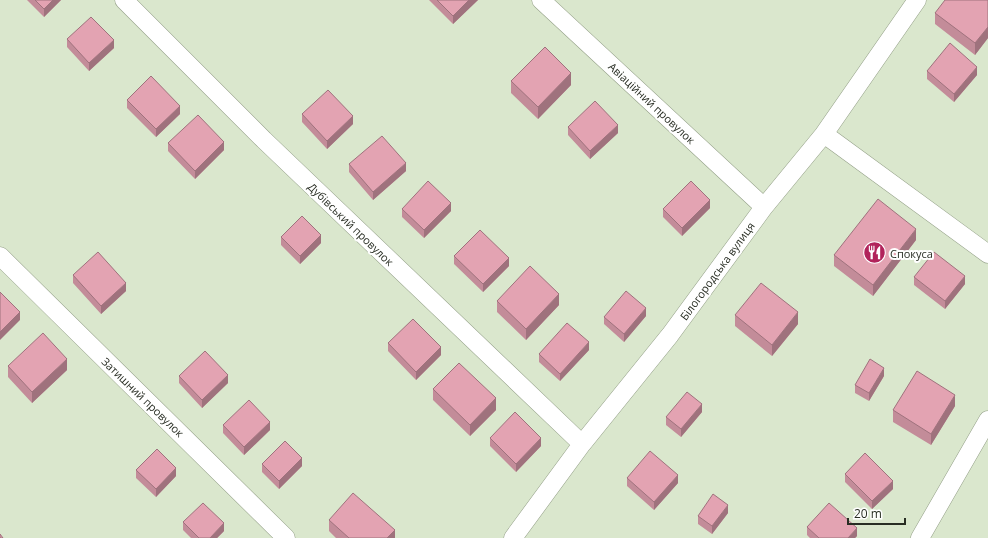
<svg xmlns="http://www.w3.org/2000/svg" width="988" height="538" font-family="'Open Sans',sans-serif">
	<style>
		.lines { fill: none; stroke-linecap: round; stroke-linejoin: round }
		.minor-casing { stroke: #939f87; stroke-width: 19 }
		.minor { stroke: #fff; stroke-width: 18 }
		.wall { fill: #c38c99 }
		.shaded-wall { fill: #9f727d }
		.building { fill: #e3a3b2; stroke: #9f727d }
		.labels { text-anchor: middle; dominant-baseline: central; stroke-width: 4; stroke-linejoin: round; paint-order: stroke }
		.street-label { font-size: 11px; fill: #282d23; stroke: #fff }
		.poi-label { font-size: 11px; fill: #282d23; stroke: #fff; text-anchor: start }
	</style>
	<rect width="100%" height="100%" fill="#dae7cd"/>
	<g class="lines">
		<defs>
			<path id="minor" d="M124 0 264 140 582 444
				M541 0 764 207
				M824 134 988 254
				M0 256 286 538
				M513 538 582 444 670 335 764 207 824 134 917 0
				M920 538 988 420"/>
		</defs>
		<!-- minor casing -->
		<use href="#minor" class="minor-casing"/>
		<!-- minor -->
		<use href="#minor" class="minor"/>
	</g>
	<!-- wall -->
	<path class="wall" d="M27 0H61L44 17Z
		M429 0H478L453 24Z
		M988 0V38L975 55 935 24V13Z
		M67 39 114 48 89 71 67 47Z
		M927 71 977 75 954 102 927 79Z
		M511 81 571 85 538 119 511 93Z
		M127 100 180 114 156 137 127 108Z
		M302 114 353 124 327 149 302 122Z
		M568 127 618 133 590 159 568 135Z
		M168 143 224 150 195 179 168 151Z
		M349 164 406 171 373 200 349 172Z
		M710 208 682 236 663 217V209Z
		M402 209 451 211 424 238 402 217Z
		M281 237 321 243 300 264 281 245Z
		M916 240 873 296 834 266V255Z
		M454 256 509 266 483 292 454 264Z
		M73 275 126 291 101 314 73 283Z
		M914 277 965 284 945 309 914 285Z
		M497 301 559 305 526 340 497 312Z
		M735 315 798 324 772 356 735 326Z
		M646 316 624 342 604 324V317Z
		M388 343 441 355 416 380 388 351Z
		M589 350 560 381 539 362V354Z
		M8 366 67 370 32 403 8 377Z
		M179 376 228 383 202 408 179 383Z
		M884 376 869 401 855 393V385Z
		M433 389 496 410 470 436 433 400Z
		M955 406 931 445 893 422V410Z
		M702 412 681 437 666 425V417Z
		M223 425 270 430 244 455 223 433Z
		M490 438 541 446 516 472 490 446Z
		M262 464 302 466 279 489 262 472Z
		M136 470 176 476 156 497 136 478Z
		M845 474 893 489 872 509 845 482Z
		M627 478 678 483 654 510 627 486Z
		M728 513 712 534 698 524V516Z
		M329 520 395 538H336L329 531Z
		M183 522 224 531 217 538H191L183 530Z
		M807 527 857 536 855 538H810L807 535Z"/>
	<!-- shaded-wall -->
	<path class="shaded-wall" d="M53 0H61L44 17V9Z
		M469 0H478L453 24V16Z
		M988 27V38L975 55V43Z
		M114 40V48L89 71V63Z
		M977 67V75L954 102V94Z
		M571 73V85L538 119V107Z
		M180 106V114L156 137V129Z
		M353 116V124L327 149V141Z
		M618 125V133L590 159V151Z
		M224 142V150L195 179V171Z
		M406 163V171L373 200V192Z
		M710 200V208L682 236V228Z
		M451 203V211L424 238V230Z
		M916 229V240L873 296V285Z
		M321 235V243L300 264V256Z
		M509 258V266L483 292V284Z
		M965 276V284L945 309V301Z
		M126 283V291L101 314V306Z
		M559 294V305L526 340V329Z
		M646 308V316L624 342V334Z
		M20 312V320L0 340V332Z
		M798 312V324L772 356V345Z
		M589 342V350L560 381V374Z
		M441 347V355L416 380V372Z
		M67 359V370L32 403V392Z
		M884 368V376L869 401V393Z
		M228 375V383L202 408V400Z
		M955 395V406L931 445V434Z
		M496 398V410L470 436V425Z
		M702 404V412L681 437V429Z
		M270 422V430L244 455V447Z
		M541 438V446L516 472V464Z
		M302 458V466L279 489V481Z
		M176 468V476L156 497V489Z
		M678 475V483L654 510V502Z
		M893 481V489L872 509V501Z
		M728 505V513L712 534V526Z
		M224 523V531L217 538H210Z
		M857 528V536L855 538H848Z
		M395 530V538H387Z"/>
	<!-- building -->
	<path class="building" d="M35 0H53L44 9Z
		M437 0H469L453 16Z
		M945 0H988V27L975 43 935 13Z
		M91 17 114 40 89 63 67 39Z
		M950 43 977 67 954 94 927 71Z
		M545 47 571 73 538 107 511 81Z
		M151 76 180 106 156 129 127 100Z
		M328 90 353 116 327 141 302 114Z
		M595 101 618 125 590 151 568 127Z
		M198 115 224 142 195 171 168 143Z
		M382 136 406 163 373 192 349 164Z
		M428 181 451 203 424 230 402 209Z
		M691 181 710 200 682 228 663 209Z
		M878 199 916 229 873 285 834 255Z
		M302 216 321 235 300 256 281 237Z
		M480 230 509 258 483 284 454 256Z
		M98 252 126 283 101 306 73 275Z
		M934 252 965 276 945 301 914 277Z
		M530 266 559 294 526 329 497 301Z
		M761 283 798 312 772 345 735 315Z
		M626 291 646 308 624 334 604 317Z
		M0 292 20 312 0 332Z
		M413 319 441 347 416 372 388 343Z
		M567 323 589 342 560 374 539 354Z
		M43 333 67 359 32 392 8 366Z
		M205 351 228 375 202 400 179 376Z
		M870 359 884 368 869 393 855 385Z
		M459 363 496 398 470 425 433 389Z
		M917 371 955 395 931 434 893 410Z
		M687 392 702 404 681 429 666 417Z
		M249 400 270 422 244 447 223 425Z
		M515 412 541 438 516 464 490 438Z
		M285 441 302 458 279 481 262 464Z
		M157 449 176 468 156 489 136 470Z
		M650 451 678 475 654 502 627 478Z
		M865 453 893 481 872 501 845 474Z
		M353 493 395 530 387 538H349L329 520Z
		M713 494 728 505 712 526 698 516Z
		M203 503 224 523 210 538H199L183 522Z
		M829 503 857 528 848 538H819L807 527Z
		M0 534 3 538H0Z"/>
	<!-- icons -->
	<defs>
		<symbol id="restaurant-disc" viewBox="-11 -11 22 22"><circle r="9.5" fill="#b1235b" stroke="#fff"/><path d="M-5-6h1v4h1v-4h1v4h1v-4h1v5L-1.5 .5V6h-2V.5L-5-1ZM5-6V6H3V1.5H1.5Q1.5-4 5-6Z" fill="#fff"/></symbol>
	</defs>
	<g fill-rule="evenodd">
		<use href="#restaurant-disc" x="862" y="240" width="25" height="25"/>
	</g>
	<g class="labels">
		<!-- street labels -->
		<g class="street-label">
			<text transform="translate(652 103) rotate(43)">Авіаційний провулок</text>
			<text transform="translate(351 224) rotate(44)">Дубівський провулок</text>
			<text transform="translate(717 271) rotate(-54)">Білогородська вулиця</text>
			<text transform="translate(143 397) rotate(44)">Затишний провулок</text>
		</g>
		<!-- poi labels -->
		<g class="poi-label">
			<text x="890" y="253">Спокуса</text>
		</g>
	</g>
	<!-- scale -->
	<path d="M848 518v6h57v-6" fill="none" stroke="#282d23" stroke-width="2"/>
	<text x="854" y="518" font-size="12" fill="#282d23" stroke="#ffffff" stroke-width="3" paint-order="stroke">20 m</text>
</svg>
